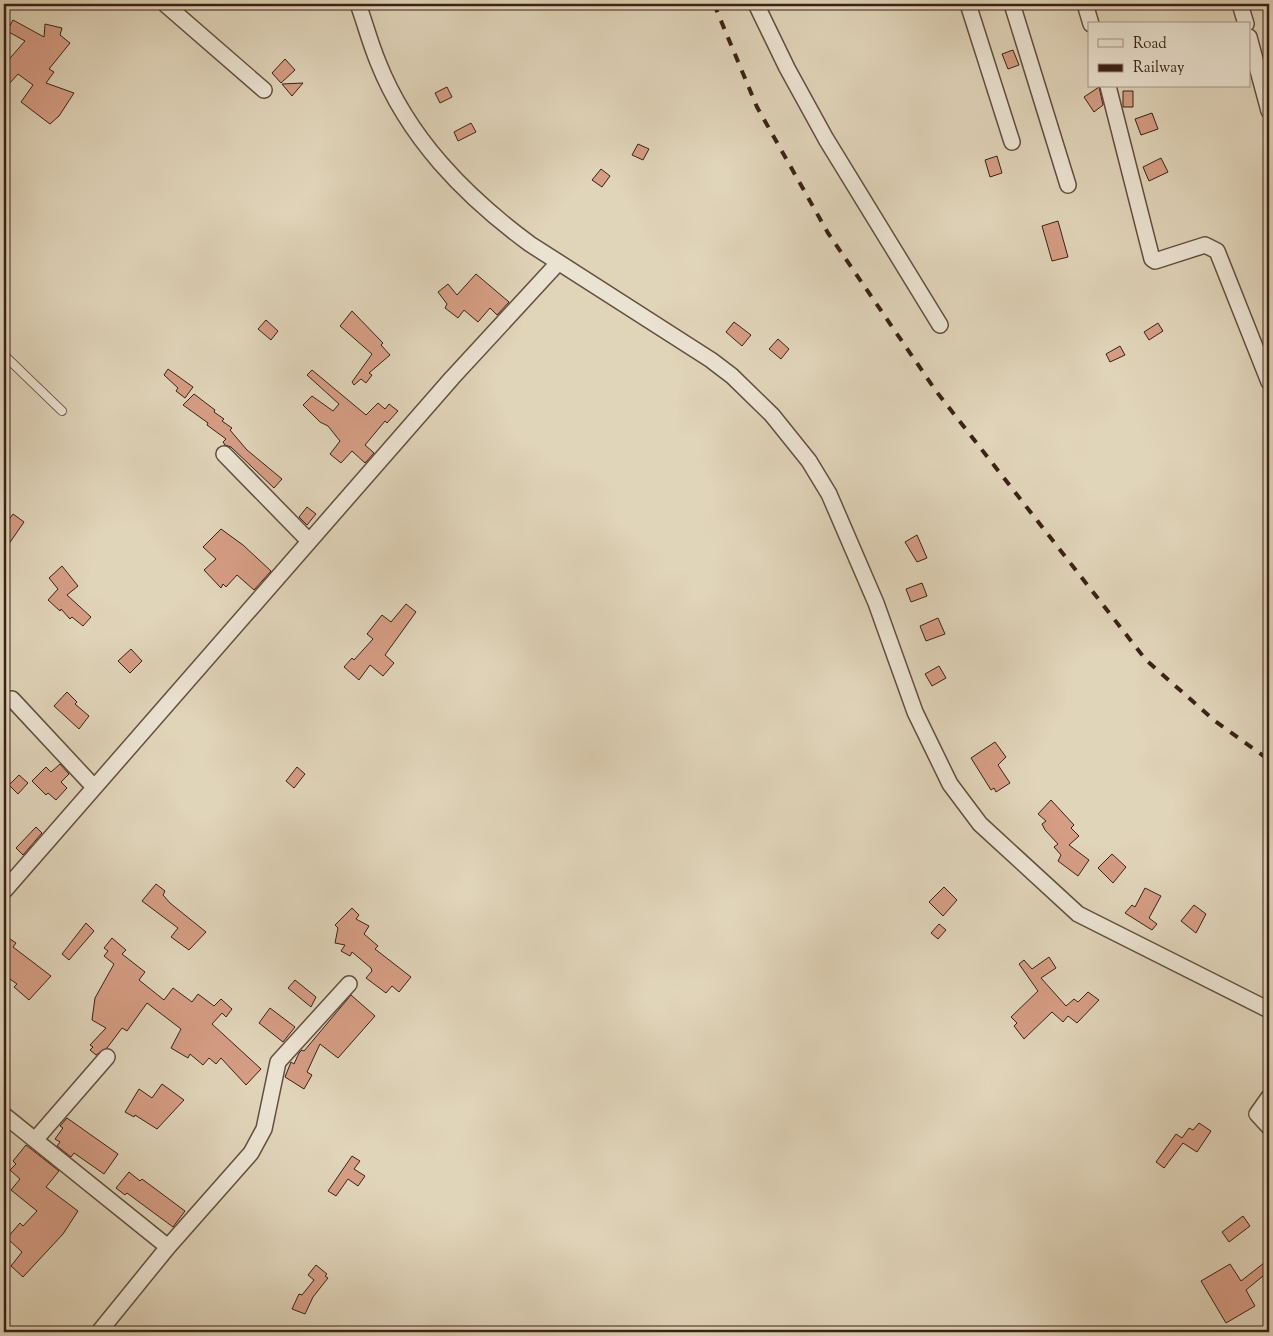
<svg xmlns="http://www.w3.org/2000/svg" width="1273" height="1336" font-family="'Sorts Mill Goudy',serif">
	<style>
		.building { fill: #d59d84; stroke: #3b2116 }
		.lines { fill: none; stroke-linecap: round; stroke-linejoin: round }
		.lane-casing { stroke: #644e3f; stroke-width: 10 }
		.street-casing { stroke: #644e3f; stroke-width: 18 }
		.lane { stroke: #ebe3d2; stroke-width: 8 }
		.street { stroke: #ebe3d2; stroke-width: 15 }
		.rail { stroke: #3b2116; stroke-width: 4; stroke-dasharray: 9 9; stroke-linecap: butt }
	</style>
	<rect width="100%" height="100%" fill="#e0d4b9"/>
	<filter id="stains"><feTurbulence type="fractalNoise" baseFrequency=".004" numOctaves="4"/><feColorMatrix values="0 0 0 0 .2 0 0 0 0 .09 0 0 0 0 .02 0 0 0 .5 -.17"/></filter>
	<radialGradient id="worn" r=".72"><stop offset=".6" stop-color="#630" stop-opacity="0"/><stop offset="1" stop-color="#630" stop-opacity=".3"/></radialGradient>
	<!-- building -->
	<path class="building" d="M13 20 44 37 45 24 62 28 60 35 70 43 49 69 54 72 46 83 74 93 59 116 50 124 21 102 33 85 18 74 9 84 4 79V65L25 41 7 31Z
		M1013 50 1019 65 1008 69 1002 54Z
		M285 59 295 70 281 83 272 73Z
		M303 83 292 96 282 84Z
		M447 87 452 97 440 103 435 93Z
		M1099 87 1103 105 1094 112 1084 97Z
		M1123 91H1133V107H1123Z
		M1152 113 1158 129 1141 135 1135 119Z
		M471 123 476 132 458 141 454 132Z
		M638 144 649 149 643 160 632 155Z
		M997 156 1002 173 990 177 985 160Z
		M1161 158 1168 172 1149 181 1143 167Z
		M601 169 610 176 602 187 592 180Z
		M1058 221 1068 257 1052 261 1042 226Z
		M476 274 509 302 497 315 490 308 478 322 464 310 458 318 445 308 447 304 438 292 448 284 457 295Z
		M352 311 383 343 381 345 390 355 369 373 372 375 366 383 361 379 354 385 352 382 372 354 340 326Z
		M266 320 278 331 271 340 258 329Z
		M734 322 751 335 742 346 726 332Z
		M1158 323 1163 331 1149 340 1144 332Z
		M778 339 789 349 781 359 769 349Z
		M1120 346 1125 355 1110 362 1106 354Z
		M168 369 193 387 185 398 176 391 178 388 164 375Z
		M312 370 366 415 378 403 385 409 389 404 398 411 387 423 385 421 365 445 374 453 365 463 352 451 341 463 330 454 340 441 328 426 320 422 303 405 312 396 333 411 339 404 307 375Z
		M194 394 215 410 214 412 224 419 222 421 232 428 230 430 247 450 282 479 274 488 231 447 225 445 223 442 226 439 207 425 208 423 183 405Z
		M307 507 316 514 307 525 299 517Z
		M13 514 24 522 4 551V526Z
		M221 529 243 545 271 571 254 590 237 575 226 587 223 584 221 588 204 570 216 559 203 547Z
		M917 535 927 558 917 562 905 542Z
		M62 566 78 586 67 595 91 617 83 626 72 617 70 619 61 609 60 611 48 600 58 589 49 578Z
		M922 583 927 596 911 602 906 589Z
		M406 604 416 612 385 655 394 663 383 676 370 665 359 680 344 667 352 658 354 660 373 639 367 634 382 615 391 622Z
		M938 618 945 634 926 641 920 626Z
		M131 649 142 661 130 673 118 661Z
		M939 666 946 678 932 686 925 674Z
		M67 692 77 702 75 704 89 716 79 729 54 706Z
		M995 742 1006 757 998 765 1010 783 996 792 994 788 991 790 971 758Z
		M60 764 69 774 61 782 67 788 56 800 48 793 46 795 32 781 46 767 51 772Z
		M297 767 305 774 294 788 286 781Z
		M19 775 28 783 18 794 9 785Z
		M1051 800 1074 825 1071 828 1079 836 1069 845 1089 860 1078 876 1058 861 1061 855 1054 847 1058 844 1045 830 1042 824 1046 821 1038 814Z
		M36 827 42 833 23 855 16 848Z
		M1112 854 1126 867 1113 883 1098 868Z
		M156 884 165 891 163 895 170 903 206 932 189 950 171 937 178 928 142 901Z
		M944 887 957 900 943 916 929 902Z
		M1145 888 1161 896 1149 918 1157 924 1152 930 1125 913 1132 905 1135 907Z
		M1194 905 1206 914 1196 933 1181 921Z
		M352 908 359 915 356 919 369 926 364 934 378 946 375 949 411 977 399 992 392 986 386 993 366 978 372 971 371 968 352 952 350 956 341 951 345 945 335 943 338 928 335 925Z
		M86 923 94 931 69 960 62 954Z
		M939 924 946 930 938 939 931 933Z
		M4 935 16 943 13 947 51 976 29 1000 14 987 17 984 4 975Z
		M112 938 126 950 122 954 145 972 139 980 164 1000 173 988 192 1002 198 994 214 1006 221 999 232 1009 226 1017 222 1013 212 1024 261 1069 246 1085 221 1058 216 1064 209 1058 203 1065 190 1054 188 1058 171 1048 181 1029 147 1003 127 1031 122 1028 107 1048 96 1055 90 1050 93 1047 90 1045 106 1028 92 1020 95 998 114 964 104 956 108 951 104 948Z
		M1049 957 1056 968 1041 978 1066 1006 1074 999 1078 1002 1088 992 1099 1000 1077 1023 1068 1016 1063 1022 1052 1012 1024 1039 1014 1026 1017 1023 1011 1017 1038 991 1019 964 1024 960 1032 969Z
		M295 980 316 997 311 1007 288 988Z
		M351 995 375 1016 338 1058 320 1044 307 1072 312 1075 304 1089 285 1077 291 1062 294 1064 299 1053 302 1050 304 1051Z
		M270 1008 295 1027 283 1042 259 1023Z
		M162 1084 184 1100 157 1129 135 1115 134 1117 125 1112 139 1089 152 1098Z
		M67 1118 118 1154 104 1174 74 1153 71 1157 57 1146 60 1142 55 1139 63 1128 60 1126Z
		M1199 1123 1211 1131 1197 1152 1183 1143 1164 1168 1156 1162 1176 1134 1182 1138 1189 1128 1193 1130Z
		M26 1145 59 1171 46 1187 78 1211 63 1234 23 1277 11 1266 22 1252 7 1238 20 1223 23 1226 37 1211 11 1190 20 1179 10 1170 16 1164 13 1161Z
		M352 1156 360 1161 354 1169 365 1176 358 1186 348 1179 336 1196 328 1191Z
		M129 1172 140 1181 142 1179 185 1211 173 1227 127 1193 125 1195 116 1188Z
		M1243 1216 1250 1226 1229 1242 1222 1232Z
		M1264 1263 1269 1271 1246 1290 1255 1306 1226 1323 1201 1281 1230 1264 1241 1281Z
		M316 1265 327 1274 325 1276 328 1278 313 1297 305 1314 292 1309 299 1294 302 1295 314 1280 308 1275Z"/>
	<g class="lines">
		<defs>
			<path id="lane" d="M4 355 62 411"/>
			<path id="street" d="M165 4 264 90
				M358 4C365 23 370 43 378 62 408 138 465 196 530 244L711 360 732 376 772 415 809 461 829 494 876 603 915 712 950 784 980 824 1078 914 1269 1010
				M756 4 787 68 826 139 940 325
				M968 4 1012 142
				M1012 4 1068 185
				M1085 4 1091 24
				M1240 4 1246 24
				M1249 37 1269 111
				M1108 86 1152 259 1155 261 1205 245 1217 251 1269 382
				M224 454 309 541
				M12 699 94 787
				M4 891 452 378 558 263
				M1269 1097 1257 1114 1269 1127
				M4 1115 168 1247 99 1332
				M35 1140 107 1057
				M168 1247 251 1153 264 1129 278 1062 349 984"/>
		</defs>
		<!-- lane casing -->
		<use href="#lane" class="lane-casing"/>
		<!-- street casing -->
		<use href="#street" class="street-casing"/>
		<!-- lane -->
		<use href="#lane" class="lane"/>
		<!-- street -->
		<use href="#street" class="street"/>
		<!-- rail -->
		<path class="rail" d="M714 4 757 107 828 233 936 391 1146 660 1215 721 1269 760"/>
	</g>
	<!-- margin -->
	<rect width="1273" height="1336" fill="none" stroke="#e0d4b9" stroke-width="20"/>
	<rect x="5" y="5" width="1263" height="1326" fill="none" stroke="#3b2116" stroke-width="2.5"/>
	<rect x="10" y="10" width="1253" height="1316" fill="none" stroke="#3b2116"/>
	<!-- legend -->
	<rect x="1088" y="22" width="162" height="65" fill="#ebe3d2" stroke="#a59587"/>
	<rect x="1098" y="39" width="25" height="8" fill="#ebe3d2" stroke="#a59587"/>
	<text x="1133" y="48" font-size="15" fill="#3b2116">Road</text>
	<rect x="1098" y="64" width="25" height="8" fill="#3b2116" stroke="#a59587"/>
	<text x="1133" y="72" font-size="15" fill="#3b2116">Railway</text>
	<rect width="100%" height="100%" filter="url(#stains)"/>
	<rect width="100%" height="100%" fill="url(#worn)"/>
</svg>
